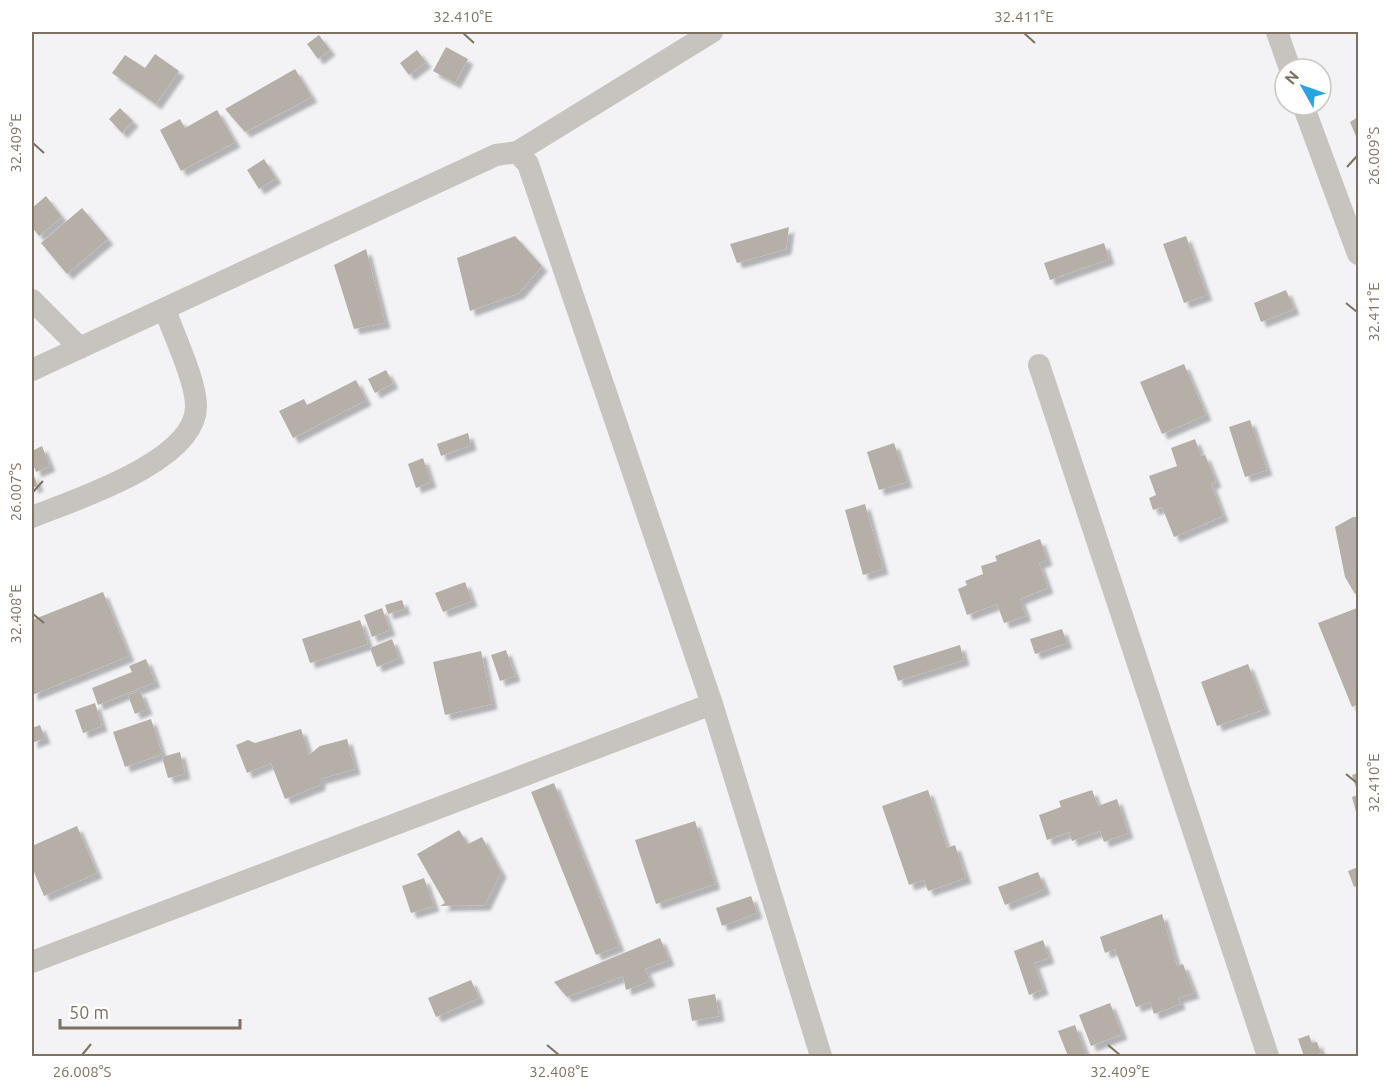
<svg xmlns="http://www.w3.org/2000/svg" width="1390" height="1088" font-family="Ubuntu,sans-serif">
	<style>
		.building { fill: #b6afa8; filter: url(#shadow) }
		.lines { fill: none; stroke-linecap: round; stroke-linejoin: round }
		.minor { stroke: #c7c4bf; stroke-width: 22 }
		.ticks { fill: none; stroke: #7e7161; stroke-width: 2 }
		.neatline { fill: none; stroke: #7e7161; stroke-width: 2 }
		.ticks-label { font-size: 15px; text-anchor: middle; fill: #7e7161 }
	</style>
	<defs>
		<filter id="shadow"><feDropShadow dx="5.5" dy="5.5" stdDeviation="1.5" flood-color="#0004"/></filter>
	</defs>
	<rect width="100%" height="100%" fill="#f3f3f6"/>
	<!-- building -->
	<path class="building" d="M319 35 330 50 318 59 307 44Z
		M446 47 468 59 455 83 433 71Z
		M417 50 426 62 409 75 400 63Z
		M155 54 179 71 156 104 112 73 125 55 145 68Z
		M295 69 312 97 245 132 225 109Z
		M120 108 133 121 122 133 109 119Z
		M217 110 235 142 181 171 160 130 180 119 185 128Z
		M1358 117V141L1350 122Z
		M264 159 276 178 259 189 247 170Z
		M46 196 62 217 39 236 32 227V208Z
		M82 208 108 239 67 274 41 243Z
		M789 227 786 249 737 263 730 244Z
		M515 236 542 266 519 293 470 311 457 258Z
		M1186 236 1207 295 1184 303 1163 244Z
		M1104 243 1109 259 1050 280 1044 263Z
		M366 249 385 323 354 329 334 265Z
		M1286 290 1294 309 1261 322 1254 303Z
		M1184 364 1206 415 1162 434 1140 382Z
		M386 370 393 383 375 393 368 379Z
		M356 380 366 400 293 438 279 411 304 399 307 405Z
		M1250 420 1267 470 1245 477 1229 427Z
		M468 433 471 445 441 456 437 444Z
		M1195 439 1201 456 1205 455 1216 482 1211 484 1223 516 1174 537 1162 507 1153 510 1149 498 1156 495 1149 476 1177 466 1171 448Z
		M894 443 907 482 879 490 867 452Z
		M42 446 50 466 36 472 32 461V451Z
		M423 458 431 482 416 488 408 464Z
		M32 471 38 486 32 488Z
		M865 504 883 569 863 575 845 510Z
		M1353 517H1358V593L1355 594 1345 577 1335 527Z
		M1040 539 1047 560 1039 563 1048 588 1020 599 1026 616 1004 623 997 604 967 615 958 589 967 585 965 581 983 574 981 566 997 561 995 556Z
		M465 582 472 601 443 612 435 593Z
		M103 592 129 656 32 695V620Z
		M402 600 405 609 388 614 385 605Z
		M382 608 390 630 372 637 364 615Z
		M1357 608 1358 704 1352 707 1318 623Z
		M360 620 368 644 310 663 302 639Z
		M1062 629 1067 643 1035 654 1030 639Z
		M392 639 399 658 377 667 370 648Z
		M960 645 964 660 898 681 893 666Z
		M506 650 515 676 500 681 491 655Z
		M481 651 492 704 445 715 433 662Z
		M146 659 155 682 98 705 92 688 132 672 129 666Z
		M1248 664 1265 709 1217 726 1201 682Z
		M140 691 147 709 135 714 128 695Z
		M95 703 102 726 83 733 75 710Z
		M151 719 162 754 125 767 113 732Z
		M40 725 45 738 32 743V728Z
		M301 729 309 755 320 746 347 739 355 769 320 779V785L285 799 271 763 247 773 236 745 248 740 255 743Z
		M180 752 185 774 168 778 162 757Z
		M1358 773V794L1352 775Z
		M554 783 619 946 596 955 531 792Z
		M928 790 947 848 955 845 966 878 928 891 924 880 909 885 882 806Z
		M1092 790 1098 806 1117 799 1128 833 1104 842 1100 831 1072 841 1069 832 1047 840 1039 815 1061 807 1059 801Z
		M1358 795V811L1356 812 1352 797Z
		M695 821 715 884 656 904 635 840Z
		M77 826 97 873 44 896 32 867V846Z
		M459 830 468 844 482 837 501 872 485 905 440 906 445 903 417 854Z
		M1358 867V885L1354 887 1348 871Z
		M1038 872 1045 889 1005 905 998 887Z
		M424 878 434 906 411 913 402 886Z
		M751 896 757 913 722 926 716 908Z
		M1162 914 1177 966 1183 964 1194 993 1178 998 1180 1004 1154 1014 1150 1002 1136 1007 1115 949 1105 953 1100 937Z
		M660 938 669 960 645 969 650 981 626 990 623 976 567 997 554 982Z
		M1043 940 1049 958 1034 963 1043 989 1029 995 1014 951Z
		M471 980 479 998 436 1017 428 998Z
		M715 994 719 1016 692 1021 688 999Z
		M1110 1003 1122 1034 1091 1046 1079 1015Z
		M1075 1025 1086 1055 1083 1056H1068L1058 1031Z
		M1309 1035 1312 1043 1317 1042 1321 1053 1316 1054 1317 1056H1304L1298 1039Z"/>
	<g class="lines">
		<!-- minor -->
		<path class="minor" d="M1277 32 1290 69
			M1303 105 1358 254
			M517 152 528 164 712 704 821 1056
			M32 300 80 348
			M1039 365 1268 1056
			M32 370 496 155 517 152 712 32
			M32 517C74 500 197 461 196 406 196 381 174 335 165 310
			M32 962 712 704"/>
	</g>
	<!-- ticks -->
	<path class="ticks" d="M463 33 474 43M1024 33 1035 43M33 143 44 153M1347 167 1357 156M1346 303 1357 312M33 492 43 481M33 614 44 623M1346 774 1357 783M547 1045 559 1055M1108 1045 1120 1055M82 1055 91 1044"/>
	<!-- border -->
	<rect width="1390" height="1088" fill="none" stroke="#ffffff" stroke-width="66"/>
	<!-- north arrow -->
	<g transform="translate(1303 87) rotate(310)"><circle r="28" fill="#ffffff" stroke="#cbc6c0" stroke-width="1.5"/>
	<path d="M0-4.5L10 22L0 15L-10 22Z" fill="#28a4e2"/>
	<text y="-9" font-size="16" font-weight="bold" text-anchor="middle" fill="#7e7161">N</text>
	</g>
	<!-- scale -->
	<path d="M60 1019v9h180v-9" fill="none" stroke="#7e7161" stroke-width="3"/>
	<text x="69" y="1019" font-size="18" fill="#7e7161" stroke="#ffffff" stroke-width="4.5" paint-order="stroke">50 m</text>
	<rect x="33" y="33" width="1324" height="1022" class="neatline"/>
	<g class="ticks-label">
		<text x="463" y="22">32.410°E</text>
		<text x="1024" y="22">32.411°E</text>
		<text transform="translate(16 143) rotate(-90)" y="5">32.409°E</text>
		<text transform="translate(1374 156) rotate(-90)" y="5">26.009°S</text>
		<text transform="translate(1374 312) rotate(-90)" y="5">32.411°E</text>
		<text transform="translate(16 492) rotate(-90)" y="5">26.007°S</text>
		<text transform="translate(16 614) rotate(-90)" y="5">32.408°E</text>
		<text transform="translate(1374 783) rotate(-90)" y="5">32.410°E</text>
		<text x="82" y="1077">26.008°S</text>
		<text x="559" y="1077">32.408°E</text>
		<text x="1120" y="1077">32.409°E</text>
	</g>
</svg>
